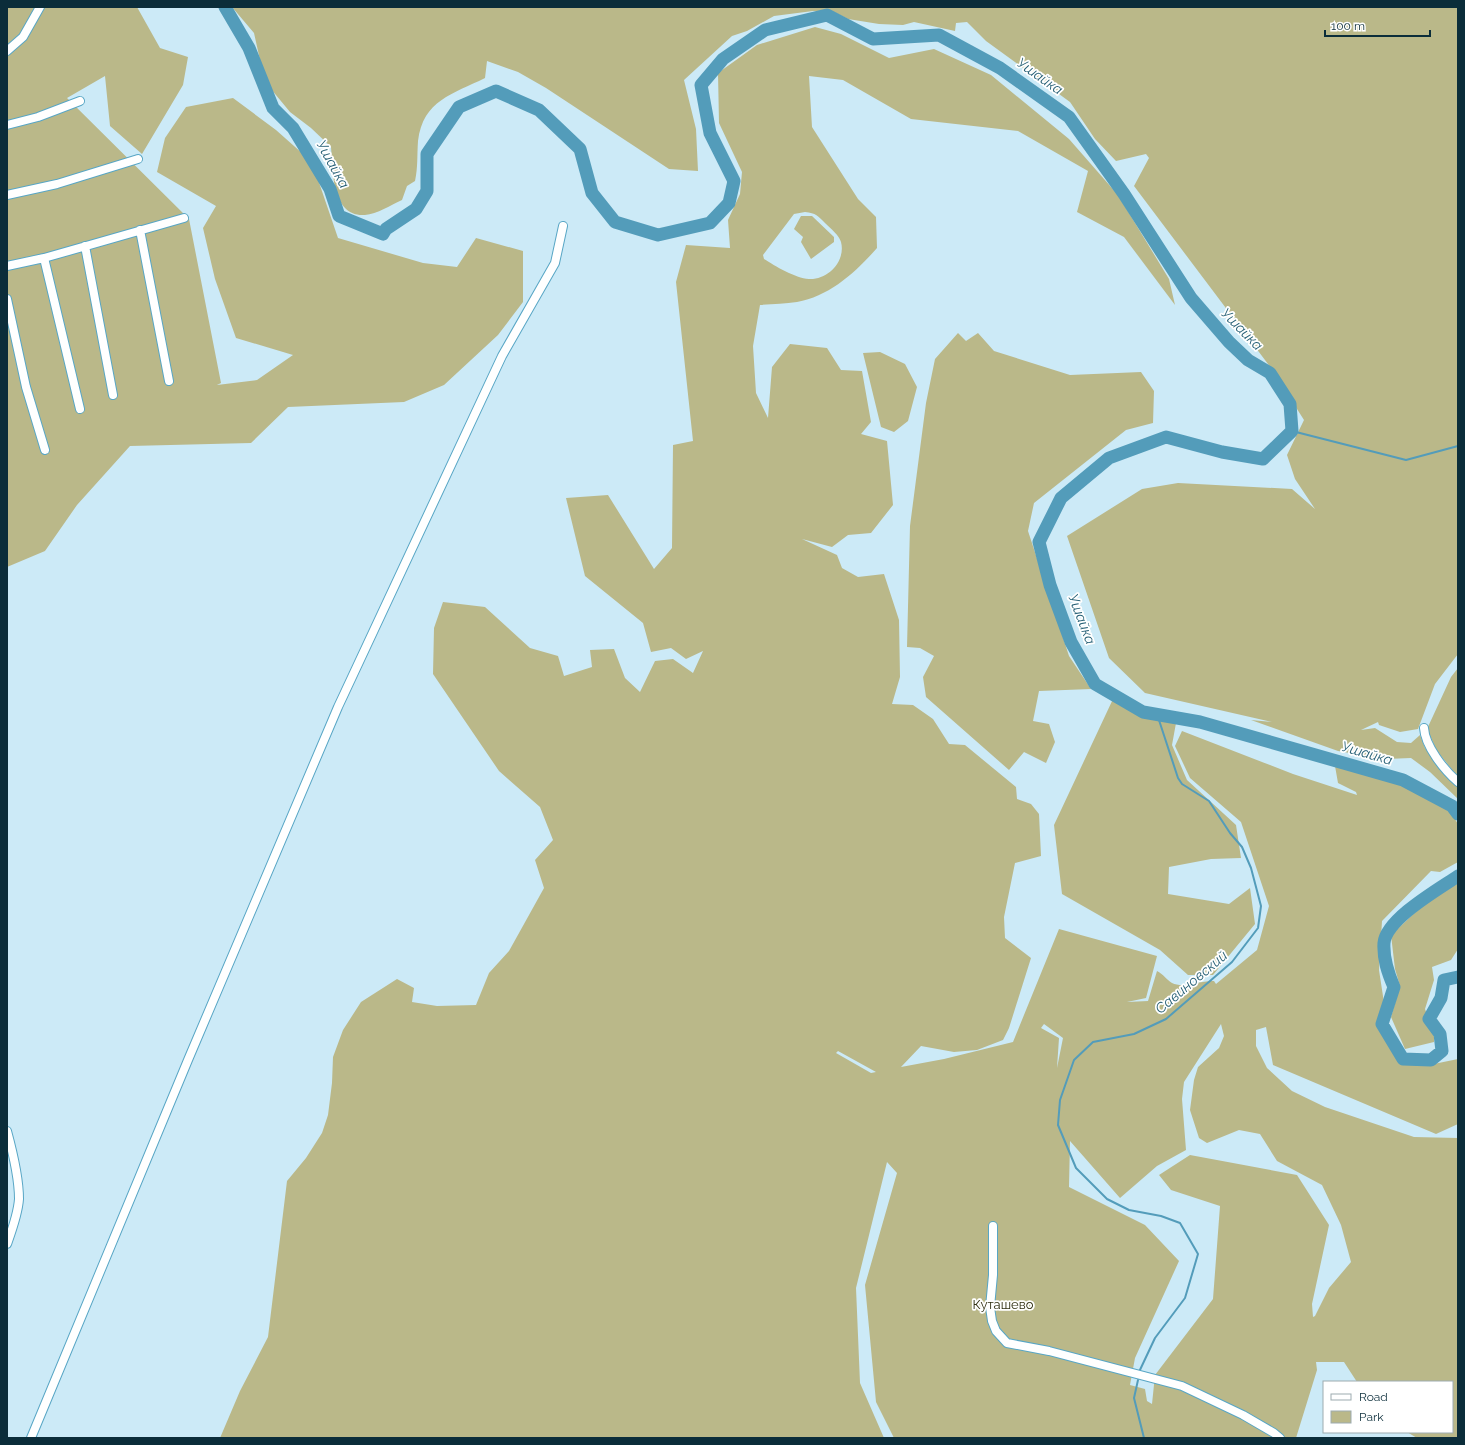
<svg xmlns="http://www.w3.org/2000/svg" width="1465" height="1445" font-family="Raleway,sans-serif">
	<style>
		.green { fill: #bab889; fill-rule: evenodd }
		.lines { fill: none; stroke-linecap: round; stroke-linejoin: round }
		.stream { stroke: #539cba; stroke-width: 2 }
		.river { stroke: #539cba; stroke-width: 13 }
		.street-casing { stroke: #58a6c5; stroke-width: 10 }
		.street { stroke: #fff; stroke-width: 8 }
		.labels { text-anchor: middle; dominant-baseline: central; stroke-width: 3.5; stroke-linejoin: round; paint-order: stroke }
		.park-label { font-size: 13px; fill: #2f2e10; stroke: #fff }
		.water-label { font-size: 14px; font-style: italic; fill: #255f75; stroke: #fff }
	</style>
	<rect width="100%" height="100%" fill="#cceaf7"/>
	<!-- green -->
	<path class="green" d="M7 7H137L160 48 188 57 183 85 142 154 110 126 105 76 67 98 189 219 221 383 217 385 257 380 293 355 236 338 215 279 203 228 216 206 157 172 165 138 186 107 233 98 276 130 312 162 338 238 423 263 457 267 476 238 523 251V302L498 335 444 385 404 402 288 407 251 443 130 446 77 505 45 551 7 567Z
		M232 7H1458V654L1435 684 1418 729 1400 732 1379 725 1378 722 1361 730 1375 728 1397 742 1411 743 1420 735 1425 748 1453 783 1458 787V799L1430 772 1411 758 1386 759 1338 751 1251 720 1272 722 1145 693 1109 658 1067 536 1142 489 1178 483 1292 489 1315 509 1295 479 1287 455 1304 420 1271 368 1134 186 1149 158 1146 154 1116 161 1095 139 1070 102 986 41 967 22 956 23 955 31 914 22 903 25 879 24 848 19 834 12 813 11 774 16 747 31 732 36 684 80 696 129 698 171 669 169 546 88 518 72 487 61 485 78C453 94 423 100 418 141 417 155 418 168 415 181L407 186 402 200C391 205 377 214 365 215 331 217 333 170 331 147L311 128 290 112 271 89 260 60 254 33Z
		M815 27 841 34 889 58 934 49 991 75 1069 139 1118 195 1169 279 1175 305 1124 237 1077 212 1088 171 1018 131 911 119 843 80 809 76 812 127 858 199 876 217 877 248C856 272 830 296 797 302 785 304 773 304 760 305L753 346 756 393 768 418 772 367 790 344 827 348 841 370 862 371 871 422 861 434 887 441 893 505 871 533 848 535 832 547 802 539 837 555 842 568 858 577 884 574 899 620 900 677 892 704 913 705 933 719 949 744 965 745 1016 787 1017 799 1031 804 1039 814 1041 856 1015 863 1004 917 1005 938 1031 958 1009 1028 1003 1040 977 1050 954 1052 921 1046 901 1067 944 1059 1013 1042 1059 929 1157 956 1146 998 1127 1002 1148 1001 1157 971C1163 974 1167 980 1172 983 1184 989 1201 980 1214 981L1216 984 1257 950 1269 906 1241 822 1190 778 1175 746 1182 731 1293 774 1357 795 1356 792 1338 783 1335 766 1396 782 1450 811 1458 824V862L1440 872 1431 871 1382 921 1379 970 1390 1042 1424 1066 1458 1059V1124L1436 1134 1273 1065 1266 1027 1256 1030V1046L1267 1068 1292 1091 1325 1107 1414 1137 1458 1138V1438H1417L1407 1432H1452V1382H1357L1344 1362H1316L1317 1370 1296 1438H894L876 1402 865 1285 897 1173 887 1162 856 1288 860 1383 884 1438H220L240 1391 268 1337 287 1181 306 1158 322 1133 328 1115 332 1083 333 1057 343 1030 361 1002 397 979 414 988 412 1002 437 1006 476 1005 489 973 509 951 544 888 535 860 553 840 540 807 499 771 433 674 434 628 443 602 485 607 530 648 558 656 564 676 592 667 590 650 614 649 625 678 640 692 655 661 673 659 693 673 703 651 686 659 671 648 651 652 643 623 585 576 566 498 608 495 654 569 672 548 673 445 693 441 676 282 686 245 730 248 728 220 740 194 742 172 719 123 718 73 757 45ZM805 212C816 213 818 216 825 223 831 229 839 235 841 242 846 261 828 280 809 279 795 278 775 266 764 259L763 255 794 214ZM1044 1024 1063 1038 1057 1068 1059 1038 1041 1028ZM1221 1024 1224 1036 1219 1048 1198 1067 1194 1080 1190 1110 1199 1138 1207 1143 1239 1130 1260 1134 1277 1161 1322 1185 1341 1225 1351 1262 1329 1288 1315 1316 1313 1317 1312 1304 1329 1225 1297 1175 1190 1155 1159 1175 1171 1190 1220 1206 1213 1299 1155 1375 1152 1404 1147 1401 1145 1389 1130 1385 1135 1358 1179 1261 1145 1225 1069 1187 1070 1141 1120 1198 1157 1166 1186 1150 1182 1099 1184 1082ZM838 1051 876 1072 871 1073 836 1053Z
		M801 216H812L834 237V242L811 259 801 242 803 237 794 229Z
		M958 333 966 341 978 333 994 351 1070 375 1141 372 1154 391 1153 423 1126 430 1034 503 1028 531 1069 656 1091 689 1039 691 1033 721 1049 724 1055 742 1046 763 1024 752 1009 770 926 697 923 677 934 656 920 648 907 647 910 526 926 403 935 359Z
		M880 352 905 364 917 387 908 421 894 432 881 427 863 353Z
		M1458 668V777L1437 751 1427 729 1451 677Z
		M1113 699 1141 717 1176 723 1172 745 1187 780 1236 825 1241 858 1211 859 1169 867 1168 894 1229 904 1250 888 1255 924 1213 975H1188L1160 950 1062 894 1054 825Z
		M1458 881V949L1451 960 1432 967 1434 980 1425 1009 1434 1034V1042L1405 1049 1391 1017 1400 986 1395 969 1391 935 1422 906Z"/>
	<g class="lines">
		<!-- stream -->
		<path class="stream" d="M1292 431 1406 460 1458 446
			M1139 1372 1155 1338 1185 1298 1198 1254 1180 1223 1161 1216 1129 1210 1107 1199 1076 1168 1058 1125 1060 1100 1074 1060 1093 1042 1134 1034 1166 1019 1232 962 1258 928 1261 906 1251 868 1242 847 1230 833 1209 801 1182 784 1178 778 1157 714
			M1138 1380 1134 1398 1144 1438"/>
		<!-- river -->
		<path class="river" d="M225 7 249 48 273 108 293 128 330 189 339 216 383 234 386 229 416 209 427 191V154L459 107 496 91 539 110 580 149 592 193 615 222 658 235 710 223 729 203 734 181 710 133 701 85 723 59 765 30 827 15 873 39 939 35 1000 68 1069 117 1124 194 1191 298 1229 342 1248 360 1270 373 1290 404 1292 431 1263 459 1222 452 1166 437 1109 458 1061 498 1039 542 1050 585 1071 642 1095 684 1143 712 1200 722 1403 780 1452 806 1458 814
			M1458 876C1439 889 1386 919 1384 943 1383 959 1388 973 1394 987L1382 1024 1403 1059 1431 1060 1442 1051 1440 1034 1429 1019 1441 998 1444 980 1458 977"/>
		<defs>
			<path id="street" d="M7 51 23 37 40 7
				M7 125 38 117 80 101
				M7 195 57 184 138 159
				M140 230 169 381
				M85 246 113 395
				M44 258 80 409
				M7 266 44 258 184 218
				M7 299 26 387 45 450
				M1424 728C1425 746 1444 770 1458 782
				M7 1131C13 1153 19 1177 19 1199 18 1214 12 1230 7 1244
				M993 1226V1275L990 1307 992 1321 996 1331 1007 1343 1049 1351 1182 1386 1243 1415 1274 1433 1280 1438
				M31 1438 188 1060 338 707 502 356 555 263 563 226"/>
		</defs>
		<!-- street casing -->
		<use href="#street" class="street-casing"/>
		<!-- street -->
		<use href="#street" class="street"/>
	</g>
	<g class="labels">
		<!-- park labels -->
		<g class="park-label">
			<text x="1003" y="1304">Куташево</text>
		</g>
		<!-- water labels -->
		<g class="water-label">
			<text transform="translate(1040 76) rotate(35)">Ушайка</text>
			<text transform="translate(333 164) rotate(61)">Ушайка</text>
			<text transform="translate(1242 329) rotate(45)">Ушайка</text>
			<text transform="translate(1082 619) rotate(69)">Ушайка</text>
			<text transform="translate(1367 753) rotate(16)">Ушайка</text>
			<text transform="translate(1191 982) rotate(-40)">Савиновский</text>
		</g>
	</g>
	<!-- border -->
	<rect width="1465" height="1445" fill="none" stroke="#0b2d3a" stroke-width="16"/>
	<!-- legend -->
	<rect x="1323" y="1381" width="130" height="52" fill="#ffffff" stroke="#9dabb0"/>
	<rect x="1331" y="1394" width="20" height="6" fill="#ffffff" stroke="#9dabb0"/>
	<text x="1359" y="1401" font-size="12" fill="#0b2d3a">Road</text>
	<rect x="1331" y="1411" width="20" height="12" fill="#bab889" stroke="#9dabb0"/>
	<text x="1359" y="1421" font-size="12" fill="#0b2d3a">Park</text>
	<!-- scale -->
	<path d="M1325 30v6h105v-6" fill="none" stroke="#0b2d3a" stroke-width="2"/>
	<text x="1331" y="30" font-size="12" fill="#0b2d3a" stroke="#ffffff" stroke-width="3" paint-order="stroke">100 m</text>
</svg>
